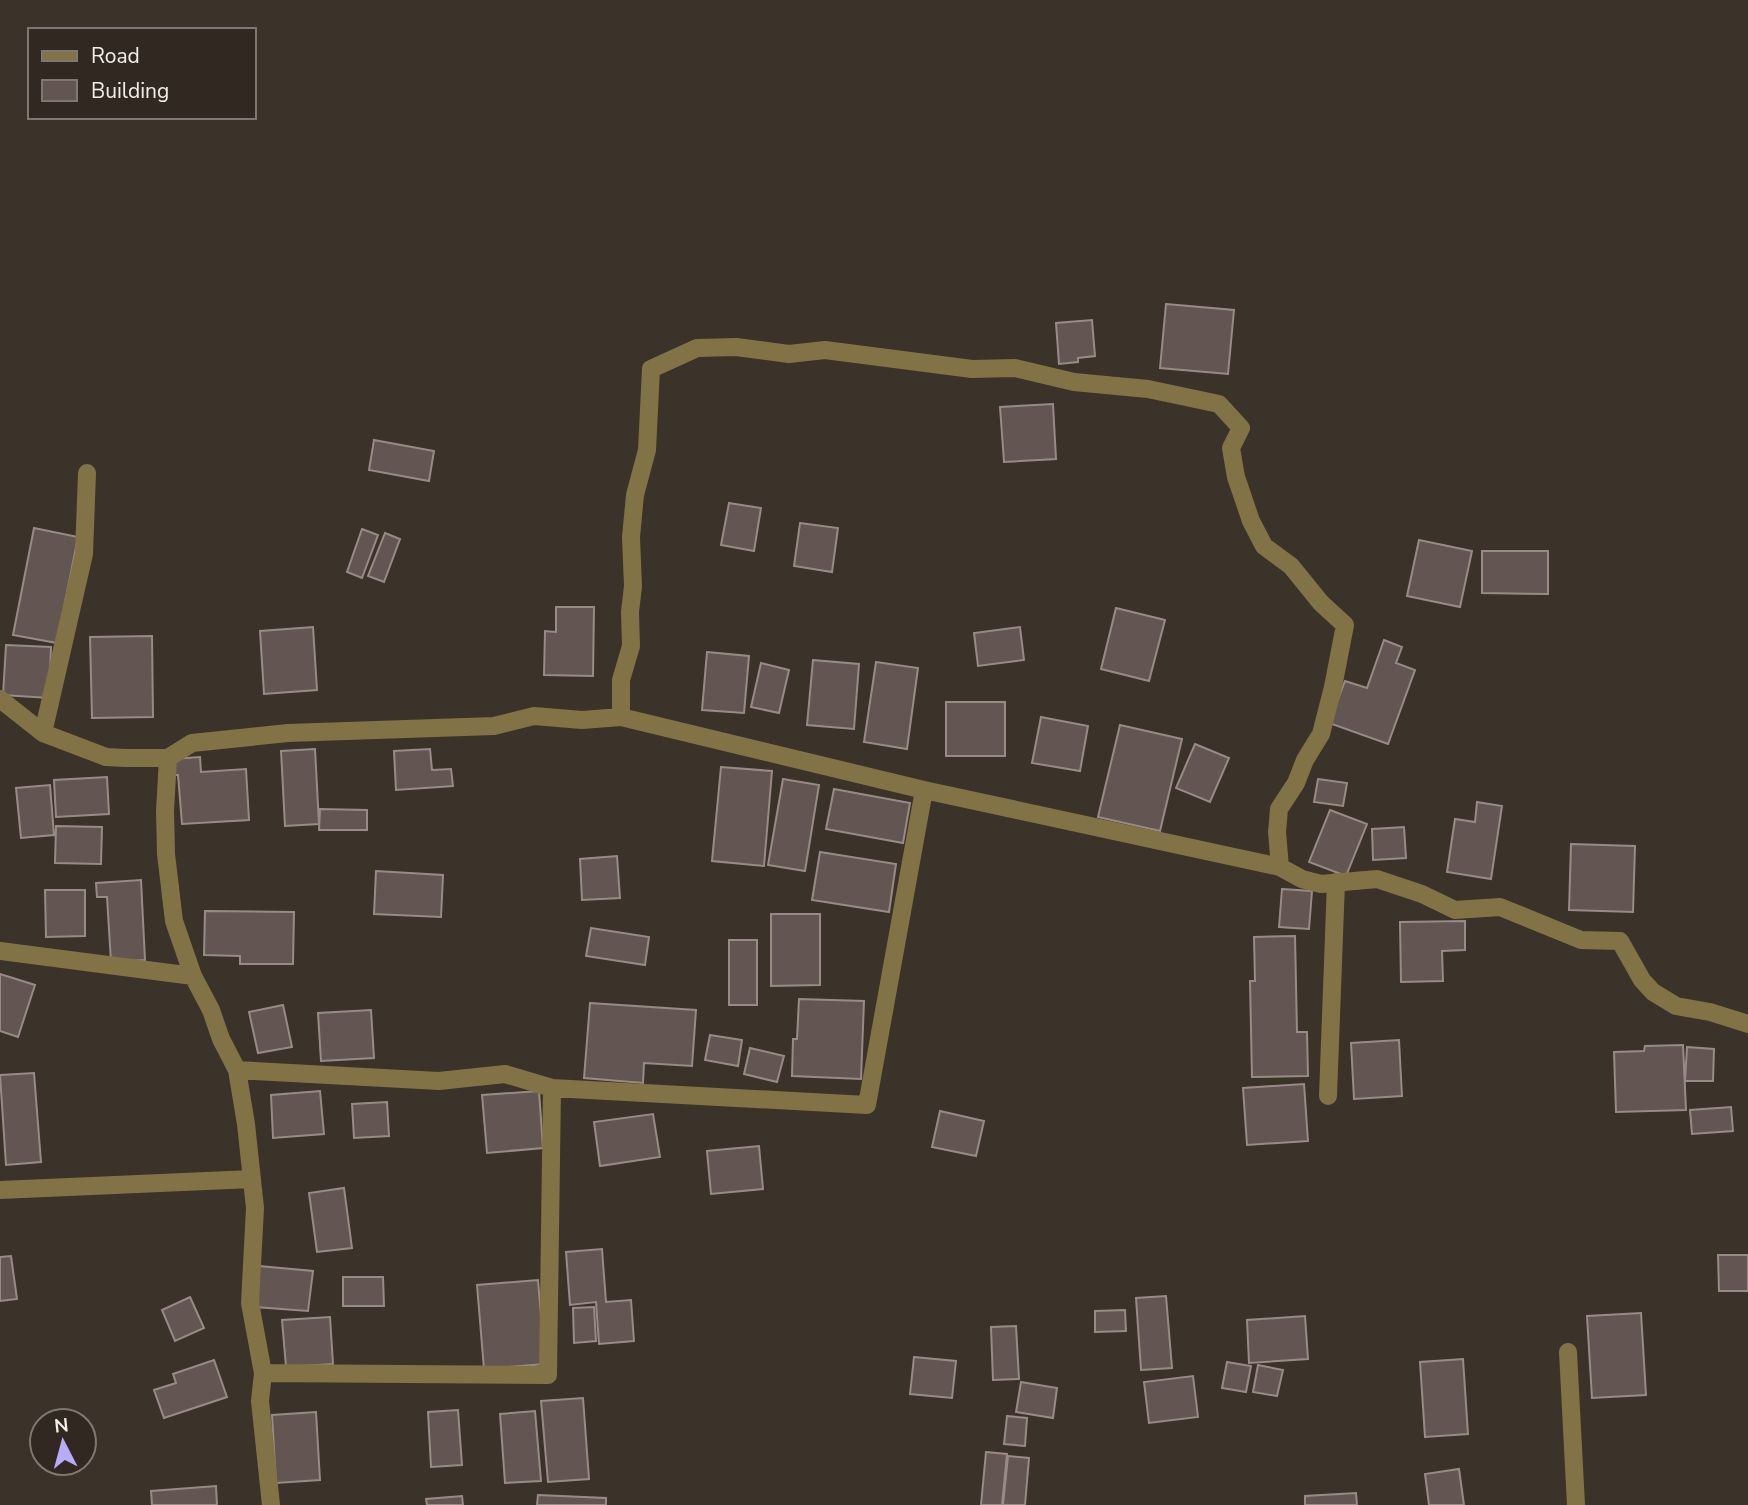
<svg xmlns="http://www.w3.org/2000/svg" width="1748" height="1505" font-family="'Nunito Sans',sans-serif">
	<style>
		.building { fill: #635652; stroke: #998a86; stroke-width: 2 }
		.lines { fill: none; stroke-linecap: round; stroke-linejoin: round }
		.minor { stroke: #817345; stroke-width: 18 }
	</style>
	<rect width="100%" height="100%" fill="#3b322a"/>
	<!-- building -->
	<path class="building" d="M1166 304 1234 310 1228 374 1160 368Z
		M1092 320 1095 356 1078 358V362L1059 364 1056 323Z
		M1053 404 1056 459 1004 462 1000 407Z
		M374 440 434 451 429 481 369 470Z
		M729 503 761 508 754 551 721 545Z
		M800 523 838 528 832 572 794 566Z
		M34 528 78 537 57 643 13 635Z
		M362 529 378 535 362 578 347 572Z
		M385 533 400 539 384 582 368 576Z
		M1419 540 1472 551 1460 607 1407 596Z
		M1482 551H1548V594L1482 593Z
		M556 607H594L593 676 544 675 545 631 556 632Z
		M1116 608 1165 620 1149 681 1101 669Z
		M313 627 317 690 264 694 260 631Z
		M1020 627 1024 660 978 666 974 633Z
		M152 636 153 717 92 718 90 637Z
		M1384 640 1402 647 1396 663 1415 670 1388 744 1329 723 1345 681 1367 688Z
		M6 645 51 647 49 698 3 695Z
		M707 652 749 656 744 713 702 710Z
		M813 660 859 664 854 729 807 725Z
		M876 662 918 668 907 749 864 742Z
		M761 663 789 670 779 713 751 707Z
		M946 702H1005V756H946Z
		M1041 717 1088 726 1080 771 1032 763Z
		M1120 725 1182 739 1160 831 1098 817Z
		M1195 744 1229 758 1210 802 1176 788Z
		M315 749 319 824 285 826 281 751Z
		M430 749 432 770 451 769 453 786 396 790 394 751Z
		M200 757 201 772 246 769 249 820 182 824 178 775H172V759Z
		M721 767 772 771 764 866 712 861Z
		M107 777 109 814 56 817 54 780Z
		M783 779 819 785 805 871 768 865Z
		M1318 779 1347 783 1343 806 1314 802Z
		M50 785 54 835 21 838 16 788Z
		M834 789 910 803 903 843 826 829Z
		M1477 802 1502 806 1491 879 1447 872 1455 819 1475 822Z
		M320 809 367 810V830H319Z
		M1330 810 1367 824 1346 876 1309 862Z
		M56 826 102 827 101 864 55 863Z
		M1404 827 1406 858 1373 860 1372 829Z
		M1571 844 1635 846 1633 912 1569 910Z
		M820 852 896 864 889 912 812 900Z
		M617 856 620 898 582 900 580 859Z
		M376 871 443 875 441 917 374 914Z
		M141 880 145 960 111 962 107 897H97L96 883Z
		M1282 889 1312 891 1309 929 1279 927Z
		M45 890H85V936L46 937Z
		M205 911 294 912 293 964H240V956L204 955Z
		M771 914H820V985L771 986Z
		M1465 921V950L1442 951 1443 981 1401 982 1400 922Z
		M591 928 649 937 645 965 586 956Z
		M1295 936 1297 1032H1307L1308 1076 1252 1077 1250 981H1255L1254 937Z
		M729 940H757V1005H729Z
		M0 974 35 985 18 1037 0 1031Z
		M799 999 864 1001 861 1079 792 1076 793 1039H797Z
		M590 1003 696 1010 692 1066 644 1063 643 1083 584 1078Z
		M283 1005 292 1047 258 1053 249 1012Z
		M371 1010 374 1058 321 1061 318 1013Z
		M710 1035 742 1040 738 1066 705 1060Z
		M1399 1040 1402 1096 1354 1099 1351 1043Z
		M1683 1045 1686 1110 1616 1112 1614 1052 1644 1051 1645 1046Z
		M1687 1047 1714 1049 1713 1081H1685Z
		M750 1048 784 1056 777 1082 744 1074Z
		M34 1073 41 1162 6 1165 0 1075Z
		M1304 1084 1308 1141 1247 1145 1243 1088Z
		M320 1091 324 1134 273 1138 271 1095Z
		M539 1091 543 1148 487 1153 482 1095Z
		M387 1102 389 1136 354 1138 352 1104Z
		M1731 1107 1733 1131 1692 1134 1690 1110Z
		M940 1111 984 1121 976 1156 932 1147Z
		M653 1114 660 1157 600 1166 594 1122Z
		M759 1146 763 1189 711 1194 707 1151Z
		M344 1188 352 1248 317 1252 309 1193Z
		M602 1249 606 1302 631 1300 634 1341 599 1344 596 1302 570 1305 566 1252Z
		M1718 1255H1748V1291H1719Z
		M11 1256 17 1299 0 1301V1257Z
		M259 1266 313 1271 308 1311 255 1307Z
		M343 1277H383L384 1306H343Z
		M538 1280 545 1364 484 1369 477 1285Z
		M1166 1296 1172 1368 1141 1370 1136 1298Z
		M190 1297 204 1328 175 1341 162 1310Z
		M594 1307 596 1341 574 1343 573 1308Z
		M1125 1310 1126 1331 1095 1332V1311Z
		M1641 1313 1646 1395 1592 1398 1587 1316Z
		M1305 1316 1308 1359 1249 1363 1247 1320Z
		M330 1317 333 1364 286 1367 282 1320Z
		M1016 1326 1019 1379 993 1380 991 1327Z
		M914 1357 956 1361 952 1398 910 1394Z
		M1463 1359 1468 1434 1425 1437 1420 1362Z
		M214 1360 227 1397 164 1418 154 1390 176 1383 173 1374Z
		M1227 1362 1251 1366 1246 1392 1222 1388Z
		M1258 1365 1283 1370 1277 1396 1253 1392Z
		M1193 1376 1198 1417 1149 1423 1144 1382Z
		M1021 1382 1057 1388 1053 1418 1016 1412Z
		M583 1398 589 1479 548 1482 541 1401Z
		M458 1410 462 1465 431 1467 428 1412Z
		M535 1411 541 1481 505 1483 500 1414Z
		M316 1412 320 1480 276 1483 272 1415Z
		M1007 1416 1027 1418 1025 1446 1004 1444Z
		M986 1452 1007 1454 1002 1505H981Z
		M1008 1456 1029 1458 1025 1505H1003Z
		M1459 1469 1464 1505H1429L1425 1474Z
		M216 1486 217 1505H152L151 1491Z
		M1356 1493 1357 1505H1305V1496Z
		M538 1495 606 1498V1505H537Z
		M462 1496 463 1505H427L426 1499Z"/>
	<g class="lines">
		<!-- minor -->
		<path class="minor" d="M0 699 43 733 106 757 125 758H168L192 743 288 733 494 726 534 716 582 720 621 717V680L631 646 630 612 633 586 631 537 635 495 647 450 651 369 697 348 736 347 789 354 825 350 972 369 1015 368 1074 382 1148 389 1219 404 1241 428 1231 448 1236 477 1251 521 1264 546 1291 566 1321 603 1345 625 1333 687 1321 734 1305 760 1296 783 1279 809 1277 832 1280 867 1302 879 1321 884 1377 879 1422 894 1455 910 1500 907 1581 940 1620 941 1642 980 1653 992 1676 1006 1710 1012 1748 1024
			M621 717 924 790 1280 867
			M43 733 84 554 87 473
			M168 758 165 811 166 854 174 921 193 976 211 1010 221 1039 237 1070 246 1124 255 1208 250 1303 263 1373 260 1401 271 1505
			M0 951 193 976
			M237 1070 439 1081 505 1074 552 1088 867 1105 924 790
			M1328 1096 1336 882
			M0 1190 252 1179
			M1568 1352 1576 1505
			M263 1373 548 1375 552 1088"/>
	</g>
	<!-- legend -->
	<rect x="28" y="28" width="228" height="91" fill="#312821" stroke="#7f7771" stroke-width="2"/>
	<rect x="42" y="51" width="35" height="10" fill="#817345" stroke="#7f7771" stroke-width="2"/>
	<text x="91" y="63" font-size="21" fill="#f3eee8">Road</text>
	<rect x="42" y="80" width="35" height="21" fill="#635652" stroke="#7f7771" stroke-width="2"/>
	<text x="91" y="98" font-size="21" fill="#f3eee8">Building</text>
	<!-- north arrow -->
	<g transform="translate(63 1442) rotate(354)"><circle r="33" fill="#312821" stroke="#7f7771" stroke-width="2"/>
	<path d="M0-5L12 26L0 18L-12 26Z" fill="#b6acf8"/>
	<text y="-10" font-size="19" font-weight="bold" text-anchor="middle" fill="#f3eee8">N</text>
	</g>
</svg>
